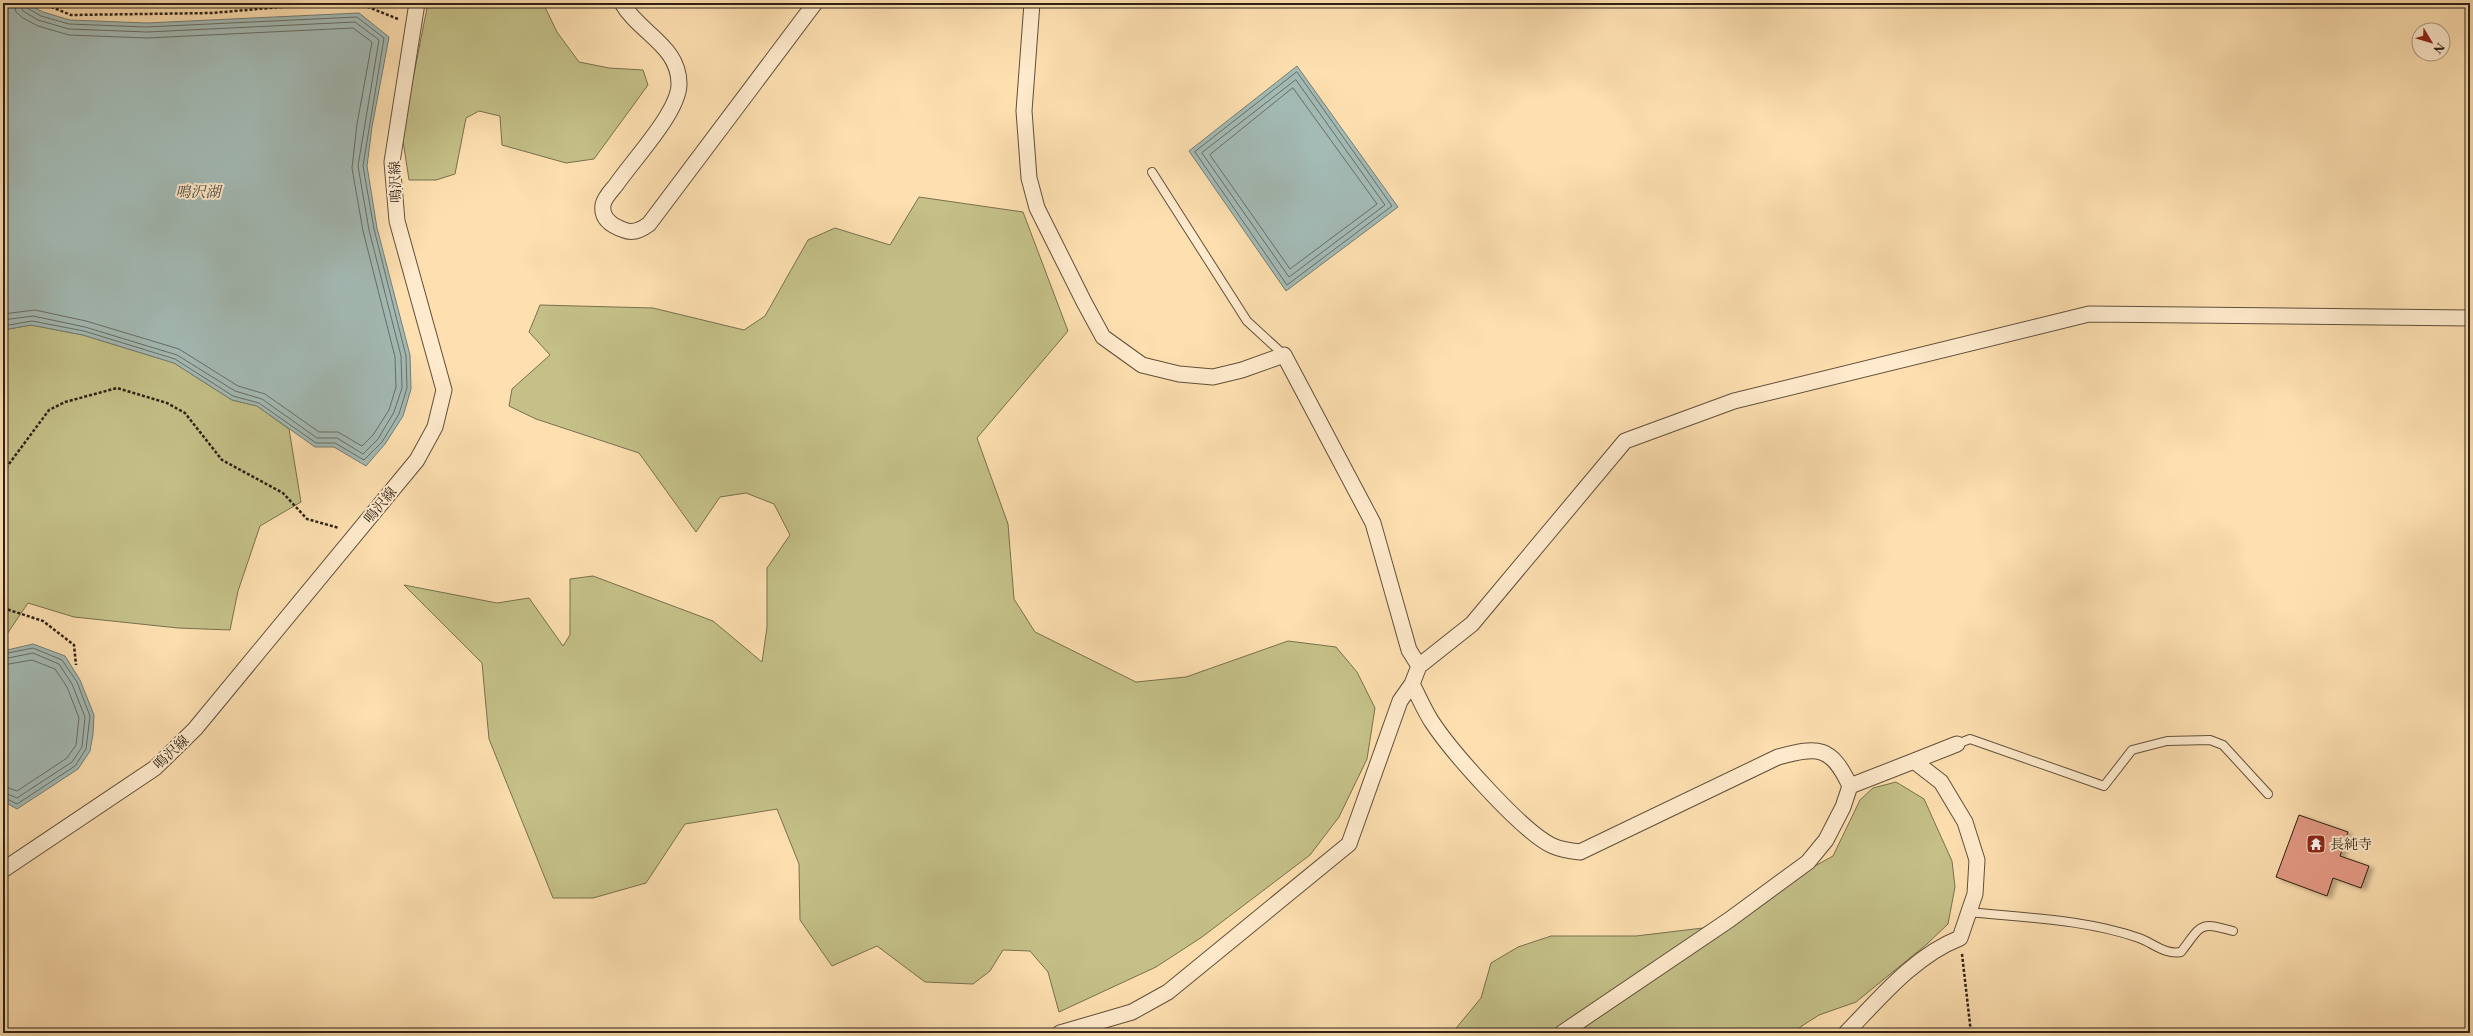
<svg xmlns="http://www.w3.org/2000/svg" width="2473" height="1036" font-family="'Libre Caslon Text','Noto Serif JP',serif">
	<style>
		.green { fill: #c4c088; stroke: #78704e }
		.water { fill: #a3bab5; stroke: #747d75 }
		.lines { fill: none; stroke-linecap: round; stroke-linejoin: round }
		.shore { stroke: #686e64; stroke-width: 1 }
		.building { fill: #e49a85; stroke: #2d2114; filter: url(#shadow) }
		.service-casing { stroke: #61503b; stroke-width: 10 }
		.minor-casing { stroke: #61503b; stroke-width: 17 }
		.path { stroke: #2d2114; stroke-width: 2.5; stroke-dasharray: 3 2; stroke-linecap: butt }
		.service { stroke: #feeacc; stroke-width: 8 }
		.minor { stroke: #feeacc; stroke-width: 15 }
		.labels { text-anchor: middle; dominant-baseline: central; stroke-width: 4; stroke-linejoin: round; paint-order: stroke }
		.street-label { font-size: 14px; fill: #2d2114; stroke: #feeacc }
		.poi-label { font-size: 14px; fill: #2d2114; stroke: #feeacc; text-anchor: start }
		.water-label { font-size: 15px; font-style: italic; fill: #504f44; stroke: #feeacc }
	</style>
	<defs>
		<filter id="shadow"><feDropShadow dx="4.5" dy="2.5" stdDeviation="2" flood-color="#0004"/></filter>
	</defs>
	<rect width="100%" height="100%" fill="#fddfb0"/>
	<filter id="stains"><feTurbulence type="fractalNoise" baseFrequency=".005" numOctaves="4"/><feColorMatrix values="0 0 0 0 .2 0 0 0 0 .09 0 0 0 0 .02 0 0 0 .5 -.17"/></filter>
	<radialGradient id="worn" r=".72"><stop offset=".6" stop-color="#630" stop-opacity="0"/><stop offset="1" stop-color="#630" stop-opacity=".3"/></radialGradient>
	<!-- green -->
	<path class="green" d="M428 3H543L557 32 579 62 609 68 643 70 648 85 594 159 566 163 502 145 500 116 479 111 466 118 455 174 436 180H409L402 134Z
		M919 197 1023 212 1068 331 977 438 1008 524 1014 599 1035 632 1136 682 1186 677 1288 641 1336 647 1357 672 1375 708 1367 759 1339 817 1310 855 1202 937 1156 967 1059 1012 1048 972 1030 951 1003 950 990 971 973 984 925 982 877 946 832 966 800 920 799 864 777 809 685 824 646 883 593 898H553L489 739 482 663 404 585 497 603 529 598 563 646 570 635V579L593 576 713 621 762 662 767 627V568L790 535 774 504 746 493 720 497 696 532 639 453 536 419 509 406 512 389 550 355 529 332 540 305 653 308 744 330 765 316 808 240 835 228 890 245Z
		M31 325 83 335 174 363 232 400 257 406 289 429 301 502 260 526 238 591 230 630 178 628 74 617 28 603 3 640V330Z
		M1896 782 1924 799 1952 861 1955 887 1948 924 1927 944 1856 1002 1819 1015 1791 1033H1452L1481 998 1491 963 1518 947 1551 936H1636L1703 928 1833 856 1860 800 1873 788Z"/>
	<!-- water -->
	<path class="water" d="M3 3H26L43 12 70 20 147 23 359 13 389 37 372 127 367 166 377 228 410 355 411 389 403 416 385 444 366 466 334 447H315L257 406 232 400 174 363 83 335 31 325 3 330Z
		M1297 66 1398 207 1286 291 1189 151Z
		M33 644 65 656 80 680 94 715 93 734 90 751 78 769 17 809 3 801V651Z"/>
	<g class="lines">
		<!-- shore -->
		<path class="shore" d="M1297 72 1392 206 1287 285 1195 152Z
			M1296 80 1385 205 1289 277 1202 153Z
			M1293 88 1377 204 1290 269 1210 155Z
			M3 314 35 310 86 321 179 349 238 386 265 394 319 432H338L362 446 373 435 389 410 396 387 395 357 363 231 352 168 357 124 372 42 353 28 147 38 69 35 38 26 23 18 16 12 14 3
			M3 320 33 316 85 327 177 355 235 391 262 399 317 438H337L363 454 378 439 394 412 402 388 401 356 369 230 358 166 379 40 355 22 147 32 69 29 38 20 23 11 20 3
			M3 326 32 321 84 331 175 359 233 396 259 403 316 443H335L364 460 382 442 399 414 407 388 406 356 374 229 363 166 384 38 357 17 146 27 69 24 41 16 27 8 25 3
			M3 654 33 648 62 660 77 682 90 716 86 749 75 766 17 804 3 797
			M3 659 33 653 59 664 72 684 85 717 82 747 72 762 17 798 3 792
			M3 665 32 660 55 669 67 687 79 718 76 745 67 758 17 791 3 786"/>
	</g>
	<!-- building -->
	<path class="building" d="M2299 815 2348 832 2340 856 2369 866 2361 888 2333 878 2327 896 2276 877Z"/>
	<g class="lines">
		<defs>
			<path id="service" d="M1152 172 1247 321 1284 355
				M1957 744 1970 739 2104 786 2132 750 2167 741 2210 740 2223 745 2268 794
				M1969 912C2025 918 2085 919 2139 938 2153 943 2165 955 2181 952 2202 925 2198 921 2233 931"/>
			<path id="minor" d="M622 3C639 33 680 46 679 85 678 113 633 160 616 185 612 190 604 198 603 205 601 219 612 226 624 230 633 234 641 230 649 224L815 3
				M1032 3 1024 111 1029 178 1037 208 1084 302 1103 337 1142 365 1179 374 1213 377 1242 370 1284 355 1373 523 1409 650 1419 666
				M1914 761 1957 744
				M3 870 155 768 195 729 417 460 435 427 444 390 397 221 392 162 417 3
				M1060 1033 1132 1012 1168 992 1349 844 1400 701 1412 684
				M1562 1033 1729 920 1808 862 1826 840 1843 807 1850 786C1831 746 1819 746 1778 757L1580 852C1571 851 1562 850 1553 846 1523 833 1451 751 1432 722 1424 710 1419 697 1412 684L1419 666 1472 624 1625 441 1734 401 2089 314 2470 318
				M1846 1033C1880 998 1914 956 1960 938L1975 894 1977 860 1965 822 1941 782 1914 761 1850 786"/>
		</defs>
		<!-- service casing -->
		<use href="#service" class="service-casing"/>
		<!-- minor casing -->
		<use href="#minor" class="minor-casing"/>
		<!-- path -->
		<path class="path" d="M42 3 71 15 212 13 327 3
			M358 3 398 19
			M3 472 49 410 65 402 117 388 167 403 185 413 222 460 283 493 307 519 339 528
			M3 608 43 621 74 645 76 665
			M1962 954 1971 1033
			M284 1033 286 1031"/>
		<!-- service -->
		<use href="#service" class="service"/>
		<!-- minor -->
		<use href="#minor" class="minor"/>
	</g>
	<!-- icons -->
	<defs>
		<symbol id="temple-square" viewBox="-11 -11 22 22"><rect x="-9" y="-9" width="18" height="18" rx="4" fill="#8f2418" stroke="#feeacc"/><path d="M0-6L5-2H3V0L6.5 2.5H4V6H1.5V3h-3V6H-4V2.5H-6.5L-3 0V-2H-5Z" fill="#fff"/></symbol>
	</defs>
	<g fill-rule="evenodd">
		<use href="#temple-square" x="2305" y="833" width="22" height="22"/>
	</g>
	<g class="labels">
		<!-- street labels -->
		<g class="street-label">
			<text transform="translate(395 182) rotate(-92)">鳴沢線</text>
			<text transform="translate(380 505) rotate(-50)">鳴沢線</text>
			<text transform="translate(171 752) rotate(-43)">鳴沢線</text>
		</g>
		<!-- poi labels -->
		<g class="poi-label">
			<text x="2330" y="844">長純寺</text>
		</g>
		<!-- water labels -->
		<g class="water-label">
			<text x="198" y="191">鳴沢湖</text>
		</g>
	</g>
	<!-- margin -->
	<rect width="2473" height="1036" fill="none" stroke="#fddfb0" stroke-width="16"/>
	<rect x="4" y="4" width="2465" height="1028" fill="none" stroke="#2d2114" stroke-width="2"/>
	<rect x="8" y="8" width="2457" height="1020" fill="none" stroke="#2d2114"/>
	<!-- north arrow -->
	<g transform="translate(2431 42) rotate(128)"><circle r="19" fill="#feeacc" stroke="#aa9a82"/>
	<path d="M0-3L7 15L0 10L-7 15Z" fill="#8f2418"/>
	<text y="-6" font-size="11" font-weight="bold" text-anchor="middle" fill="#2d2114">N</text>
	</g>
	<rect width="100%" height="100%" filter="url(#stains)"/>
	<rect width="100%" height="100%" fill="url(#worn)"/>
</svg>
